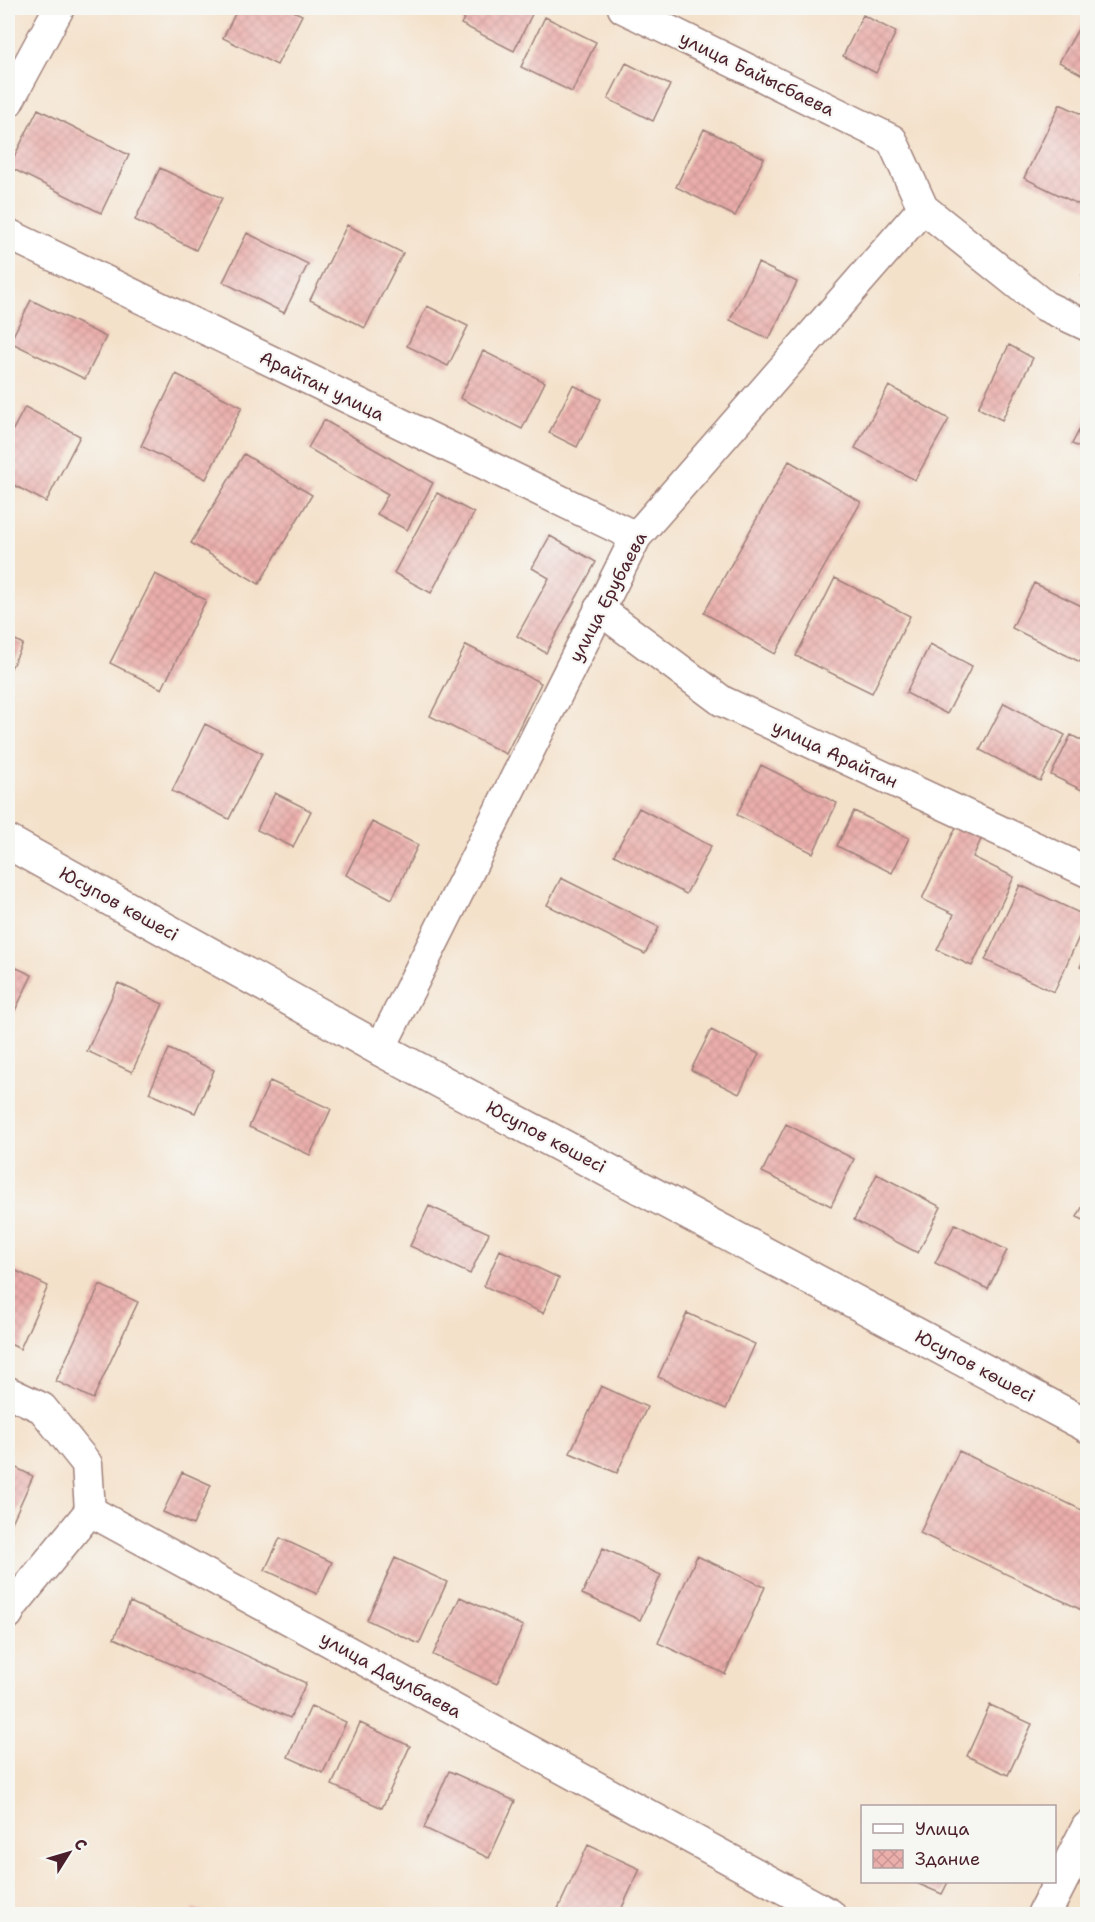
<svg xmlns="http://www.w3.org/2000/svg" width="1095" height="1922" font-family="'Shantell Sans',sans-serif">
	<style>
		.building { fill: url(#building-cross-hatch) }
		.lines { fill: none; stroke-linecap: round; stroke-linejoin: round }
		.street-casing { stroke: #9f807a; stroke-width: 33 }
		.secondary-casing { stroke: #9f807a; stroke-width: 36 }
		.street { stroke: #fff; stroke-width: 30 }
		.secondary { stroke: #fff; stroke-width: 33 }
		.labels { text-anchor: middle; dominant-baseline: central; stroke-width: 4.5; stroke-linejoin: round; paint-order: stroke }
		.street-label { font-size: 18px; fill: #4a1f2b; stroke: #f6f6f2 }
	</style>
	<defs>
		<pattern id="building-cross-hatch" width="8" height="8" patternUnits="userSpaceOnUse" patternTransform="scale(1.5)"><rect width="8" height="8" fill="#eaaeab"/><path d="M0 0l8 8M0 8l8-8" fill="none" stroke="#ca9593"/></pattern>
	</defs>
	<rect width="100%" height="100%" fill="#f6f6f2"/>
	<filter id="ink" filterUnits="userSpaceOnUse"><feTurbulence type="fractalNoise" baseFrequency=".0167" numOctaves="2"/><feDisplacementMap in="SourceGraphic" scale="12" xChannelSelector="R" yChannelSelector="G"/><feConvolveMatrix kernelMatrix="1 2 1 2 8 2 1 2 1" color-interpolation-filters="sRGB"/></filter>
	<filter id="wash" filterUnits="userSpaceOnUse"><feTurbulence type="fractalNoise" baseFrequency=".008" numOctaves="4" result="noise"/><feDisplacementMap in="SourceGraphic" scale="24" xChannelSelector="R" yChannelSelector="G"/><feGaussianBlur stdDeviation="1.35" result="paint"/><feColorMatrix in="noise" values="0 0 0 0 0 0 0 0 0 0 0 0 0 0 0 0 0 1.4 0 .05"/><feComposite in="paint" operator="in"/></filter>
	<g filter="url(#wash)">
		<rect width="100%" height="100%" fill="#f4e1ca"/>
		<g id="blocks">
			<!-- building -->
			<path class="building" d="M238 8H287L302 15 277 65 223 38Z
				M470 8H535L514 51 461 24Z
				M863 15 896 32 876 73 843 56Z
				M545 17 596 42 572 92 521 67Z
				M1084 19 1088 21V78L1059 62Z
				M626 63 670 85 653 121 608 99Z
				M1060 104 1088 117V209L1024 178Z
				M38 109 129 155 101 213 9 167Z
				M704 129 764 158 735 216 676 187Z
				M160 168 222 198 196 250 135 220Z
				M347 225 403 253 365 328 310 300Z
				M247 233 308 264 284 313 223 282Z
				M758 263 797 282 769 339 730 320Z
				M1088 265V279L1082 275Z
				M31 300 106 337 85 379 10 342Z
				M427 306 468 326 448 366 407 346Z
				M1009 345 1033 358 1002 420 978 408Z
				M483 351 545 382 522 429 460 398Z
				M176 374 242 407 206 479 141 446Z
				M573 385 601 399 577 447 549 433Z
				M889 386 949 419 915 480 855 448Z
				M25 407 80 436 46 502 8 482V439Z
				M1088 413V451L1072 444Z
				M324 420 433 483 407 530 377 514 388 494 308 448Z
				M244 454 312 495 259 584 191 543Z
				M789 461 861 502 775 654 704 613Z
				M437 493 474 513 431 593 394 573Z
				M550 536 596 562 546 653 517 636 549 578 532 568Z
				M155 574 206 600 162 689 110 663Z
				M835 578 910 616 872 693 796 656Z
				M1034 583 1088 609V648L1080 662 1012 628Z
				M8 636 23 644 8 674Z
				M930 644 972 666 947 714 906 693Z
				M466 645 541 683 506 754 430 716Z
				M1004 703 1065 735 1040 781 980 750Z
				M205 724 262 753 229 819 172 791Z
				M1071 735 1088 744V793L1051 775Z
				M761 765 837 803 813 853 737 815Z
				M275 793 311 811 293 847 257 830Z
				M639 808 711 846 686 894 614 855Z
				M854 811 909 838 892 873 837 846Z
				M372 822 418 845 392 899 346 875Z
				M958 823 983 835 973 857 1014 877 972 966 937 950 954 914 922 899Z
				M561 878 659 927 645 954 547 905Z
				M1020 885 1088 917 1054 992 985 960Z
				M1088 951V971L1080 967Z
				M8 964 32 975 10 1021 8 1020Z
				M118 983 163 1004 132 1072 87 1051Z
				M711 1030 759 1054 739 1094 691 1070Z
				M169 1049 214 1070 195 1113 149 1093Z
				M270 1081 331 1109 310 1155 249 1127Z
				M786 1124 854 1159 831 1206 762 1172Z
				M877 1174 941 1207 918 1253 854 1220Z
				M1088 1196V1222L1077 1217Z
				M429 1206 489 1233 470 1274 410 1246Z
				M955 1224 1007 1250 988 1289 935 1263Z
				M500 1250 559 1278 543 1313 484 1286Z
				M8 1267 48 1286 20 1349 8 1343Z
				M100 1285 138 1302 93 1399 56 1381Z
				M687 1313 755 1344 726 1409 658 1377Z
				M601 1386 647 1407 617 1473 570 1453Z
				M959 1451 1088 1513V1609L1086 1612 920 1533Z
				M8 1464 33 1476 10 1527 8 1526Z
				M182 1472 211 1485 193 1525 163 1512Z
				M280 1538 332 1562 317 1594 265 1570Z
				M603 1548 661 1575 640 1620 582 1594Z
				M697 1556 765 1587 725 1674 658 1643Z
				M395 1558 447 1582 419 1644 367 1620Z
				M460 1597 523 1626 497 1684 433 1655Z
				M130 1602 306 1683 290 1718 114 1638Z
				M990 1705 1032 1724 1008 1775 967 1756Z
				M311 1706 346 1722 323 1773 288 1757Z
				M360 1723 410 1746 382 1808 332 1785Z
				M449 1771 515 1801 489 1858 424 1828Z
				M588 1845 640 1869 619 1914 556 1913Z
				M914 1882H948L942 1894Z
				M194 1909 207 1914H191Z"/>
		</g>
	</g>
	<g filter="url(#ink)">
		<use href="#blocks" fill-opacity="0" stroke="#9f807a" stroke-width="1.5"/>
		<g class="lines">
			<defs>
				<path id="street" d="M8 102 59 8
					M923 208 1045 306 1088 326
					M8 234 636 537
					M599 609 722 701 1088 872
					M380 1049 636 537 923 208 892 140 623 8
					M8 1392 42 1408 87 1464 90 1511 830 1914
					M8 1614 13 1605 90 1511"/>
				<path id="secondary" d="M8 842 380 1049 1088 1426
					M1044 1914 1088 1828"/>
			</defs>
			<!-- street casing -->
			<use href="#street" class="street-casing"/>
			<!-- secondary casing -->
			<use href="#secondary" class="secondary-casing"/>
			<!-- street -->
			<use href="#street" class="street"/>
			<!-- secondary -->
			<use href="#secondary" class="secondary"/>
		</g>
	</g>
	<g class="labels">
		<!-- street labels -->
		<g class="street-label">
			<text transform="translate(757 74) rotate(26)">улица Байысбаева</text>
			<text transform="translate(322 386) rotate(26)">Арайтан улица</text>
			<text transform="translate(608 597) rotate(-62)">улица Ерубаева</text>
			<text transform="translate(835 754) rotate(25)">улица Арайтан</text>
			<text transform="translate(119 904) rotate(29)">Юсупов көшесі</text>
			<text transform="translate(546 1137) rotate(28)">Юсупов көшесі</text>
			<text transform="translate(975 1366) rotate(28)">Юсупов көшесі</text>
			<text transform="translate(391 1675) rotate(29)">улица Даулбаева</text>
		</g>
	</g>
	<!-- margin -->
	<rect width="1095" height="1922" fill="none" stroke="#f6f6f2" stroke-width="30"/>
	<!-- legend -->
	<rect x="861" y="1805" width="195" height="78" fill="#f6f6f2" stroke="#b1a0a2" stroke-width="1.5"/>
	<rect x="873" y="1824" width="30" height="9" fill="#ffffff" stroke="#b1a0a2" stroke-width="1.5"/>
	<text x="915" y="1835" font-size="18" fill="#4a1f2b">Улица</text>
	<rect x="873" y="1850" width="30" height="18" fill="url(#building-cross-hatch)" stroke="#b1a0a2" stroke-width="1.5"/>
	<text x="915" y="1865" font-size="18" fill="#4a1f2b">Здание</text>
	<!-- north arrow -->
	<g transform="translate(69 1853) rotate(53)" stroke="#f6f6f2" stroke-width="4.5" paint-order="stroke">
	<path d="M0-4.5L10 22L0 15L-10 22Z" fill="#4a1f2b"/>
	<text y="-9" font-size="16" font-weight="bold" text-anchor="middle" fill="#4a1f2b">С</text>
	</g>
</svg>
